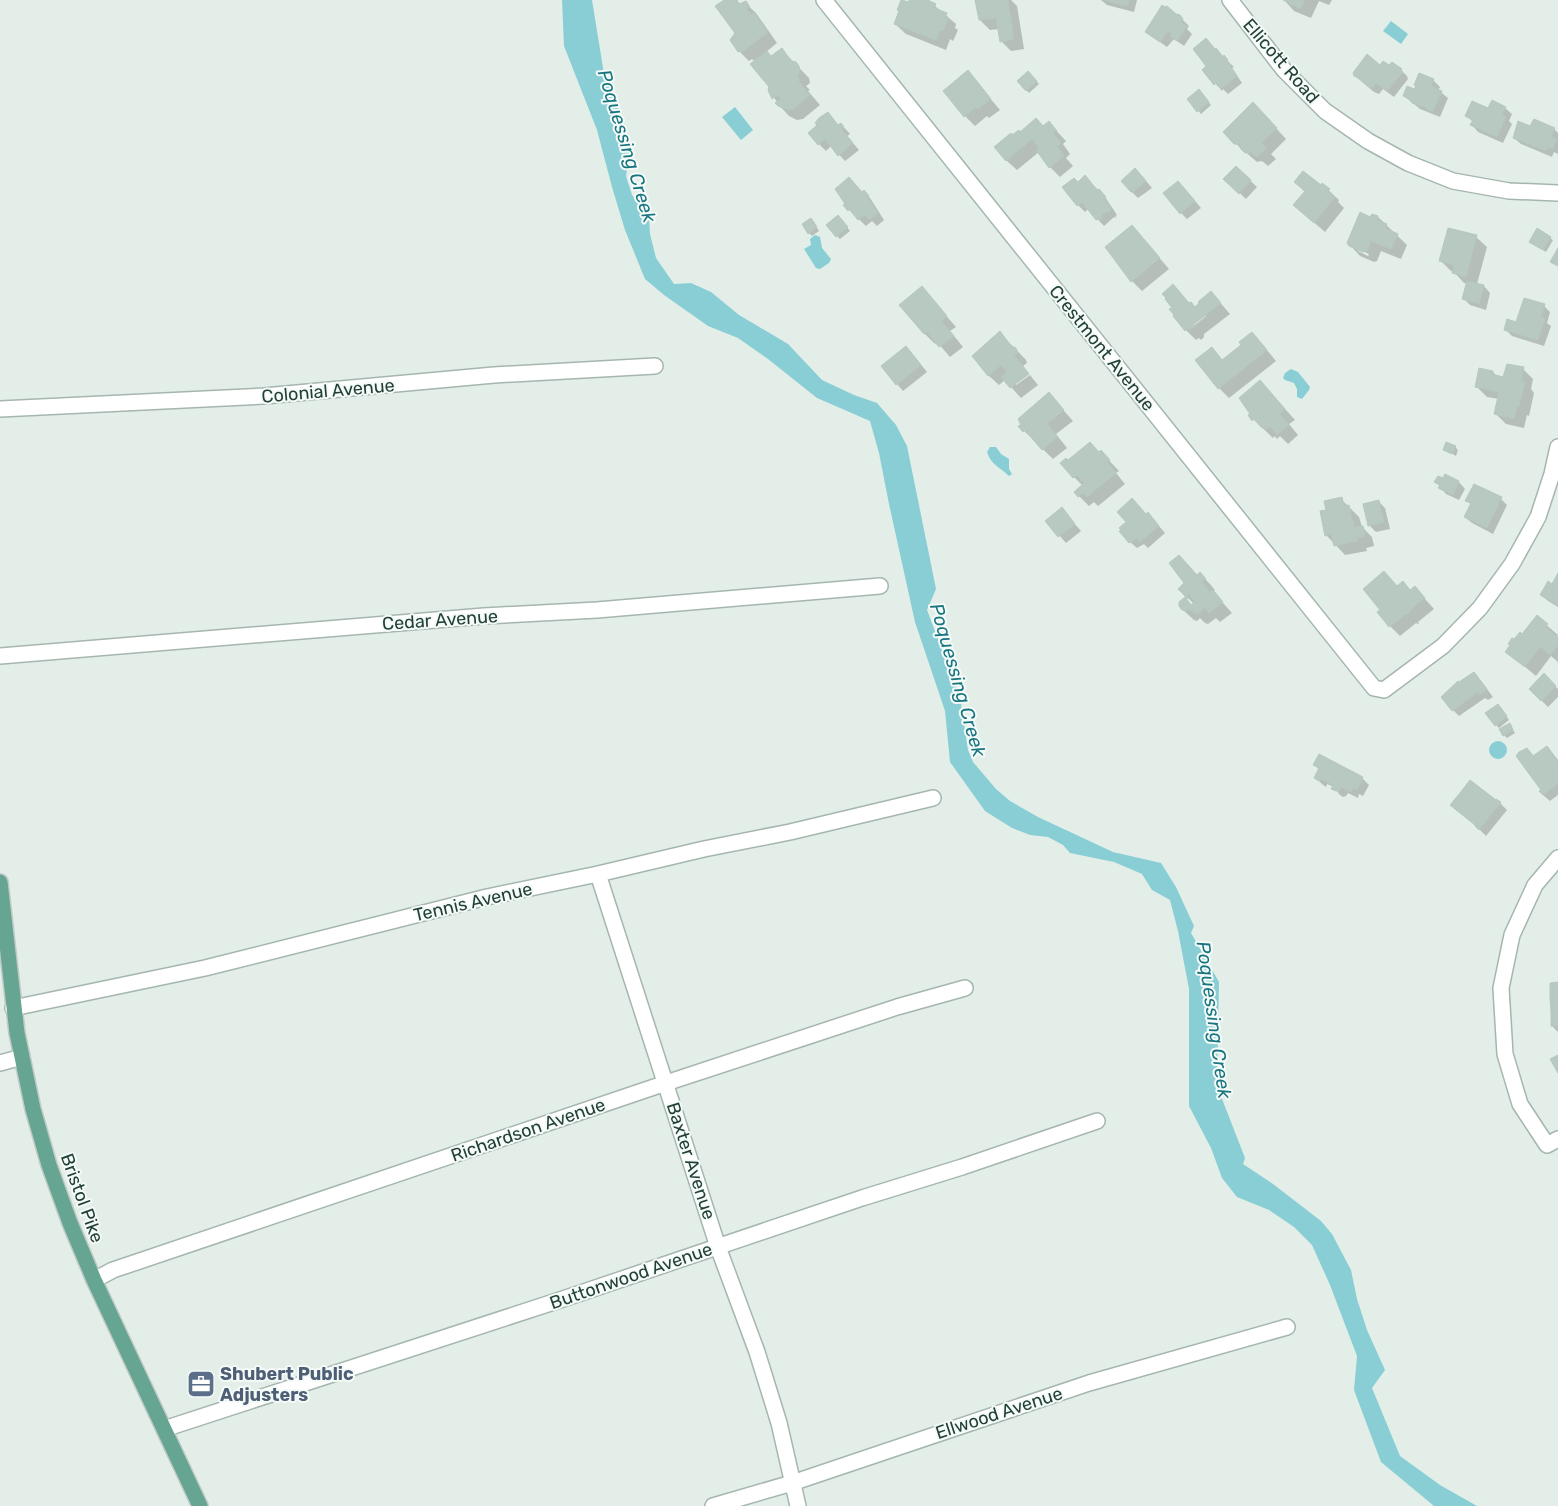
<svg xmlns="http://www.w3.org/2000/svg" width="1558" height="1506" font-family="Rubik,sans-serif">
	<style>
		.water { fill: #89ced5 }
		.shadow { fill: #0003; fill-rule: evenodd }
		.building { fill: #b8c9c1; stroke: #b5c8bf }
		.lines { fill: none; stroke-linecap: round; stroke-linejoin: round }
		.street-casing { stroke: #a5b6af; stroke-width: 18 }
		.primary-casing { stroke: #c1cac7; stroke-width: 18 }
		.street { stroke: #fff; stroke-width: 15 }
		.primary { stroke: #66a591; stroke-width: 15 }
		.labels { text-anchor: middle; dominant-baseline: central; stroke-width: 4; stroke-linejoin: round; paint-order: stroke }
		.street-label { font-size: 18px; fill: #224036; stroke: #f4faf7 }
		.service-label { font-size: 18px; font-weight: bold; fill: #4e5e75; stroke: #f4faf7; text-anchor: start }
		.water-label { font-size: 19px; font-style: italic; fill: #187580; stroke: #f4faf7 }
	</style>
	<rect width="100%" height="100%" fill="#e3eee8"/>
	<!-- water -->
	<path class="water" d="M562 0H592L604 74 619 111 630 149 626 176 632 195 649 216 650 234 656 258 674 284 691 283 711 292 739 315 788 344 822 380 854 395 877 403 896 425 907 446 936 589 927 610 960 697 968 750 973 762 996 789 1010 801 1038 817 1113 852 1161 863 1176 887 1194 926 1191 933 1219 982 1217 1086 1245 1158 1243 1164 1273 1184 1321 1221 1332 1234 1351 1270 1357 1299 1367 1330 1385 1370 1372 1388 1400 1456 1440 1485 1477 1506H1434L1381 1462 1354 1390 1357 1356 1330 1285 1312 1245 1294 1227 1269 1210 1237 1197 1222 1178 1211 1148 1189 1106V989L1178 931 1170 900 1152 890 1142 874 1114 862 1070 853 1063 845 1048 837 1030 835 1012 828 985 811 950 762 945 711 915 622 889 504 879 453 870 421 817 398 768 359 738 338 708 326 664 295 645 279 625 230 612 187 597 130 564 46Z
		M1391 21 1408 34 1401 44 1383 31Z
		M735 107 753 130 741 140 722 117Z
		M815 235 820 237 822 248 831 259 829 263 820 269 816 268 804 249 811 245 810 239Z
		M1291 369 1298 372 1310 387 1309 390 1302 399 1297 397V389L1294 383 1285 380 1283 378 1285 373Z
		M990 447H996L1001 454 1009 459V469L1012 474 1009 476C1000 467 991 465 987 452Z
		M1489 750a9 9 0 1 1 18 0a9 9 0 1 1-18 0Z"/>
	<!-- shadow -->
	<path class="shadow" d="M726 0H736L741 5 745 3 756 13 777 43 766 52 771 57 782 50 809 78 810 83 806 86 810 90 808 91 820 105 803 119 797 120 789 116 779 105 769 90 771 87 755 62 752 59 749 61 739 51 736 33Z
		M911 0H928L956 24 955 28 958 30 954 39 953 41 950 39 946 50 906 34 895 24Z
		M977 0H1011L1017 6 1024 49 1011 51 1001 41 999 29 990 30 980 20Z
		M1101 0H1137L1134 12 1107 5Z
		M1284 0H1332L1329 5 1319 1 1311 18 1294 11Z
		M1175 15 1179 16 1189 26 1187 29 1192 34 1184 46 1174 39 1167 47 1153 37Z
		M1216 50 1234 67 1232 68 1242 83 1228 94 1223 89 1222 91 1204 70 1208 67Z
		M1381 66 1401 70 1407 76 1408 79 1394 97 1383 89 1379 94 1374 92 1355 76Z
		M968 72 1000 110 989 118 987 116 975 126 965 116Z
		M1028 72 1039 84 1029 93 1018 81Z
		M1433 80 1440 87 1438 90 1448 98 1440 117 1420 109 1404 96Z
		M1202 94 1211 105 1201 114 1189 99Z
		M1505 108 1512 114 1509 121 1512 124 1503 143 1478 132 1472 125 1473 122 1467 116Z
		M1263 114 1286 139 1271 154 1276 159 1268 166 1262 161 1257 162 1235 143Z
		M1049 123 1066 141 1063 144 1070 154 1066 158 1073 166 1060 177 1050 167 1039 152 1017 170 1006 160 1013 137 1044 127Z
		M841 124 850 134 847 136 859 150 845 161 831 146 826 151 819 144Z
		M1531 128 1554 129 1558 133V154L1554 152 1552 157 1521 144 1514 138Z
		M1236 167 1257 187 1246 199 1225 179Z
		M1142 176 1152 188 1138 198 1131 191Z
		M1085 177 1105 197 1117 215 1115 216 1117 218 1114 217 1104 226 1088 209 1085 212 1078 205V184Z
		M1295 182 1321 187 1323 185 1339 200 1338 202 1344 208 1325 232 1294 205 1305 192Z
		M1185 189 1201 208 1187 219 1181 213Z
		M864 192 870 198 884 220 877 226 872 221 866 226 845 206Z
		M1378 217 1407 245 1401 259 1381 251 1377 261 1374 262 1360 256 1350 245 1371 218ZM1358 249 1369 254 1368 256 1358 251Z
		M841 220 850 231 840 239 837 236Z
		M814 223 819 231 812 236 809 233Z
		M1132 226 1169 269 1142 291 1132 281Z
		M1476 237 1487 247 1477 284 1484 286 1490 293 1486 310 1470 305 1464 299 1468 284 1464 283 1454 272 1451 271 1441 261Z
		M1550 238 1553 240 1546 252 1530 242Z
		M922 288 956 327 950 331 963 347 950 357 937 342 935 344 925 334 901 305Z
		M1211 292 1230 314 1204 334V337L1201 340 1199 338 1196 340 1186 330 1190 304 1195 308ZM1205 315 1206 316 1190 329 1189 327Z
		M1544 306 1550 312 1547 323 1551 326 1544 346 1512 336 1505 329Z
		M1000 333 1026 360 1027 363 1023 366 1028 373 1016 382V385L1030 375 1038 385 1021 398 1005 380 999 385 988 375Z
		M1262 344 1276 361 1229 398 1219 388 1212 349 1223 361Z
		M913 355 927 372 903 391 897 384Z
		M1523 369 1533 379 1531 389 1534 393 1529 416 1527 415 1524 428 1506 424 1496 414 1499 399 1487 397 1476 386 1493 372 1497 377 1504 378Z
		M1260 381 1295 420 1289 424 1298 435 1288 444 1280 436 1277 439 1275 436 1273 438 1250 416Z
		M1049 394 1073 421 1056 434 1067 448 1053 459 1020 427Z
		M1455 447 1458 450 1456 456 1444 449Z
		M1101 452 1119 471 1116 473 1125 484 1098 506 1094 502 1089 506 1075 492 1083 486 1074 477 1068 462Z
		M1446 476 1459 482 1465 489 1459 500 1446 494 1436 482 1444 480Z
		M1341 499 1359 517 1362 527 1372 537 1374 546 1366 548 1367 551 1345 555 1326 535 1328 511Z
		M1501 499 1507 505 1493 534 1472 523 1465 517 1471 505 1467 500Z
		M1379 502 1385 508 1390 529 1376 532 1369 525Z
		M1148 513 1165 533 1148 548 1144 544 1137 548 1130 542Z
		M1068 516 1081 531 1066 543 1047 521Z
		M1384 573 1398 587 1411 591 1415 588 1434 609 1418 622 1419 623 1418 624 1416 623 1400 636 1390 626 1382 610Z
		M1200 574 1210 584 1215 590 1213 592 1232 613 1220 622 1216 618 1208 624 1205 623 1200 618 1197 621 1194 620 1183 610 1180 603 1187 597 1180 589ZM1188 598 1194 604 1192 605 1186 600Z
		M1558 576V607L1548 601 1541 595 1553 585Z
		M1537 617 1558 635 1556 637 1558 639V662L1551 656 1536 676 1507 652 1523 636Z
		M1544 675 1558 689V697L1548 707 1530 689Z
		M1480 680 1493 697 1488 700 1485 698 1459 716 1453 710Z
		M1501 708 1509 720 1499 728 1496 725Z
		M1510 725 1515 733 1507 738 1504 735Z
		M1547 747 1558 760V795L1550 801 1543 795 1534 757Z
		M1320 755 1362 778 1369 785 1363 796 1359 794 1358 798 1348 793 1346 796 1343 797 1340 795 1334 787 1327 784 1326 787 1322 784 1316 778 1319 770 1315 765Z
		M1500 803 1507 810 1486 836 1476 826Z
		M1558 984V1032L1552 1026Z"/>
	<!-- building -->
	<path class="building" d="M724 0H737L739 4 746 1 750 7 747 9 751 15 754 13 768 32 742 52 741 50 738 52 730 40 735 33 715 6Z
		M901 0 909 2V0H928L936 4 934 8 947 13 945 18 948 19 944 29 943 31 940 30 936 40 894 24 899 11 897 10Z
		M975 0H1008L1014 39 1000 42 996 18 979 20Z
		M1103 0H1129L1127 6Z
		M1283 0H1305L1300 9Z
		M1162 5 1165 7 1167 6 1176 14 1180 15 1183 19 1181 22 1187 26 1177 41 1170 36 1172 33 1168 31 1160 42 1145 32Z
		M1206 38 1215 49 1216 48 1223 57 1224 55 1228 60 1227 61 1237 76 1221 89 1216 83 1214 85 1202 70 1206 66 1193 49Z
		M782 48 791 61 796 62 799 66 800 73 797 75 800 79 798 80 810 95 793 109 789 110 778 106 775 103 781 99 778 95 772 99 768 90 769 87 750 64 767 51 771 56Z
		M1367 54 1380 65 1383 61 1389 65 1392 62 1402 69 1401 70 1403 72 1387 91 1376 83 1373 88 1369 87 1359 78 1354 76 1353 73Z
		M968 70 991 99 978 109 976 107 964 117 943 91Z
		M1028 71 1037 81 1026 91 1017 81Z
		M1419 73 1434 79 1431 86 1442 91 1433 111H1429L1425 107 1412 103 1410 99 1403 96 1407 86 1414 89 1416 86 1414 85Z
		M1199 89 1209 102 1197 112 1187 99Z
		M1492 100 1506 107 1502 115 1506 117 1497 137 1470 125 1473 120 1465 116 1472 101 1488 108Z
		M1253 102 1277 128 1261 143 1267 148 1257 157 1251 152 1245 153 1240 148V144H1234L1223 132Z
		M828 112 838 125 841 123 844 127 841 129 853 143 838 156 825 139 818 145 808 133 817 125 815 123 819 118Z
		M1036 118 1043 126 1049 121 1057 131 1053 133 1061 143 1057 147 1064 156 1049 168 1036 150 1039 148 1032 139 1006 161 994 147 1011 133 1012 135 1019 130 1020 132Z
		M1534 119 1555 128 1551 137 1557 139 1553 149 1548 147 1546 151 1513 138 1518 121 1530 126Z
		M1236 166 1251 180 1239 194 1223 179Z
		M1135 168 1146 181 1133 192H1131L1121 181Z
		M1303 171 1321 185 1322 183 1330 189 1328 191 1335 197 1314 223 1293 205 1305 191 1294 182Z
		M1085 175 1097 190 1099 189 1106 197 1104 198 1112 208 1110 209 1111 210 1108 213 1107 211 1101 216 1102 218 1099 220 1098 219 1096 220 1082 202 1077 206 1062 187 1074 178 1078 182Z
		M849 177 862 192 864 190 869 196 867 197 878 213 869 220 865 215 858 220 849 209 848 211 843 205 845 204 835 189Z
		M1178 181 1195 201 1180 214 1163 193Z
		M1360 212 1370 217 1372 214 1378 216 1377 220 1387 224 1385 228 1398 234 1391 249 1371 241 1367 251 1363 252 1349 246 1347 243Z
		M838 215 848 227 836 237 826 225Z
		M811 218 817 227 808 234 802 224Z
		M1132 225 1160 258 1131 282 1105 247Z
		M1448 228 1477 235 1466 277 1452 273 1454 265 1439 261Z
		M1537 228 1551 237 1543 250 1529 242Z
		M1558 248V266L1550 262Z
		M1467 281 1484 285 1479 304 1462 299Z
		M1173 284 1189 303 1191 302 1195 307 1199 303 1198 302 1211 291 1221 303 1193 325 1195 326 1190 330 1188 328 1185 331 1173 316 1174 315 1169 309 1172 308 1165 299 1166 298 1162 294Z
		M922 286 947 316 941 321 954 336 939 347 927 332 924 334 899 305Z
		M1524 298 1545 304 1541 317 1545 318 1538 340 1504 330 1507 319 1516 322Z
		M1000 331 1011 346 1016 348 1018 353 1014 355 1029 374 1010 388 1001 377 1007 372 1001 365 988 376 972 356Z
		M1252 332 1267 350 1218 389 1195 360 1212 347 1222 360 1241 345 1239 342Z
		M906 346 921 365 896 385 881 366Z
		M1507 364 1524 367 1521 381 1525 382 1519 406H1517L1514 419 1494 414 1499 392 1475 387 1479 368 1493 371 1492 374 1503 377Z
		M1260 380 1285 409 1280 414 1289 425 1277 435 1270 426 1266 430 1264 427 1262 428 1254 419 1252 421 1248 415 1250 414 1239 398Z
		M1049 392 1064 410 1047 424 1058 437 1042 450 1025 430 1023 432 1018 426 1021 425 1018 419Z
		M1090 442 1099 452 1101 450 1110 460 1107 462 1116 473 1087 497 1083 493 1078 497 1074 492 1084 483 1077 475 1073 478 1060 463 1066 458 1068 460Z
		M1446 442 1456 446 1452 454 1443 450Z
		M1445 474 1459 481 1453 495 1438 488 1440 485 1434 482 1438 476 1443 478Z
		M1474 484 1502 497 1487 528 1464 517 1471 503 1465 501Z
		M1342 497 1344 506 1349 505 1352 519 1354 522V527L1363 526 1365 536 1357 538V541L1334 546 1331 534 1325 536 1320 511 1326 510 1324 501Z
		M1132 498 1146 514 1148 512 1159 526 1140 542 1137 538 1129 543 1119 531 1121 530 1119 528 1126 522 1117 512Z
		M1379 500 1384 522 1368 526 1363 504Z
		M1062 507 1075 524 1058 537 1045 521Z
		M1179 555 1197 575 1200 572 1206 579 1202 582 1210 592 1213 590 1223 602 1209 613 1205 608 1198 614 1194 613 1189 609 1186 611 1182 610 1179 606V602L1185 597 1191 605 1195 602 1189 594 1186 597 1178 589 1184 583 1169 563Z
		M1384 571 1397 586 1403 581 1410 590 1415 586 1425 598 1409 611 1410 612 1407 615 1406 614 1389 627 1377 612 1380 610 1363 589Z
		M1558 573V605L1540 595 1548 581 1552 584Z
		M1537 615 1548 624 1545 627 1558 637V645L1550 655 1540 647 1525 667 1505 652 1510 645 1508 644 1512 638 1514 639 1520 632 1522 634Z
		M1474 672 1487 689 1480 695 1478 692 1452 711 1441 697 1458 681 1459 682Z
		M1544 673 1556 686 1541 701 1529 689Z
		M1498 704 1507 716 1495 726 1485 713Z
		M1510 723 1513 730 1503 736 1499 729Z
		M1547 746 1558 761V784L1556 785 1533 756Z
		M1527 748 1556 785 1543 795 1539 791 1541 790 1516 756 1519 752Z
		M1319 754 1363 777 1357 790 1353 788 1351 792 1341 787 1340 790 1336 791 1331 789 1333 785 1321 779 1319 781 1314 778 1319 768 1313 765Z
		M1470 780 1496 800V799L1501 802 1490 816 1460 793Z
		M1460 793 1490 816 1479 830 1475 826V825L1450 805Z
		M1558 982V997H1550V983Z
		M1550 997H1558V1012H1551Z
		M1551 1012H1558V1026H1551Z
		M1558 1055V1073L1550 1059Z"/>
	<g class="lines">
		<defs>
			<path id="street" d="M824 0 1374 688 1384 690 1443 646 1480 608 1512 564 1538 517 1552 474 1558 447
				M1230 0 1284 70 1325 111 1368 141 1408 163 1453 181 1509 191 1558 193
				M0 409 264 396 494 375 655 366
				M0 656 484 616 597 610 880 586
				M1558 858 1535 885 1512 935 1501 988 1505 1054 1520 1104 1547 1145 1558 1139
				M598 874 718 1247 757 1352 779 1423 798 1506
				M13 1008 205 968 487 897 598 874 704 849 790 832 933 798
				M0 1063 22 1057
				M94 1280 113 1270 666 1083 897 1007 965 988
				M164 1429 563 1299 862 1198 962 1167 1097 1121
				M713 1506 792 1483 1089 1383 1287 1327"/>
			<path id="primary" d="M0 882 17 1033 33 1109 49 1165 70 1223 94 1280 200 1506"/>
		</defs>
		<!-- street casing -->
		<use href="#street" class="street-casing"/>
		<!-- primary casing -->
		<use href="#primary" class="primary-casing"/>
		<!-- street -->
		<use href="#street" class="street"/>
		<!-- primary -->
		<use href="#primary" class="primary"/>
	</g>
	<!-- icons -->
	<defs>
		<symbol id="office-square" viewBox="-11 -11 22 22"><rect x="-9" y="-9" width="18" height="18" rx="4" fill="#5c6f8a" stroke="#f4faf7"/><path d="M-6-3h4V-5.5h4V-3h4V5H-6ZM-1-4.5V-3h2v-1.5ZM-6 0V1H6V0Z" fill="#fff"/></symbol>
	</defs>
	<g fill-rule="evenodd">
		<use href="#office-square" x="185" y="1368" width="32" height="32"/>
	</g>
	<g class="labels">
		<!-- street labels -->
		<g class="street-label">
			<text transform="translate(1281 61) rotate(49)">Ellicott Road</text>
			<text transform="translate(1102 348) rotate(51)">Crestmont Avenue</text>
			<text transform="translate(328 391) rotate(-5)">Colonial Avenue</text>
			<text transform="translate(440 620) rotate(-4)">Cedar Avenue</text>
			<text transform="translate(473 902) rotate(-13)">Tennis Avenue</text>
			<text transform="translate(528 1130) rotate(-19)">Richardson Avenue</text>
			<text transform="translate(691 1161) rotate(72)">Baxter Avenue</text>
			<text transform="translate(82 1198) rotate(70)">Bristol Pike</text>
			<text transform="translate(631 1276) rotate(-19)">Buttonwood Avenue</text>
			<text transform="translate(999 1413) rotate(-18)">Ellwood Avenue</text>
		</g>
		<!-- service labels -->
		<g class="service-label">
			<text x="220" y="1374">Shubert Public<tspan x="220" dy="21">Adjusters</tspan></text>
		</g>
		<!-- water labels -->
		<g class="water-label">
			<text transform="translate(627 146) rotate(73)">Poquessing Creek</text>
			<text transform="translate(958 680) rotate(74)">Poquessing Creek</text>
			<text transform="translate(1214 1020) rotate(82)">Poquessing Creek</text>
		</g>
	</g>
</svg>
